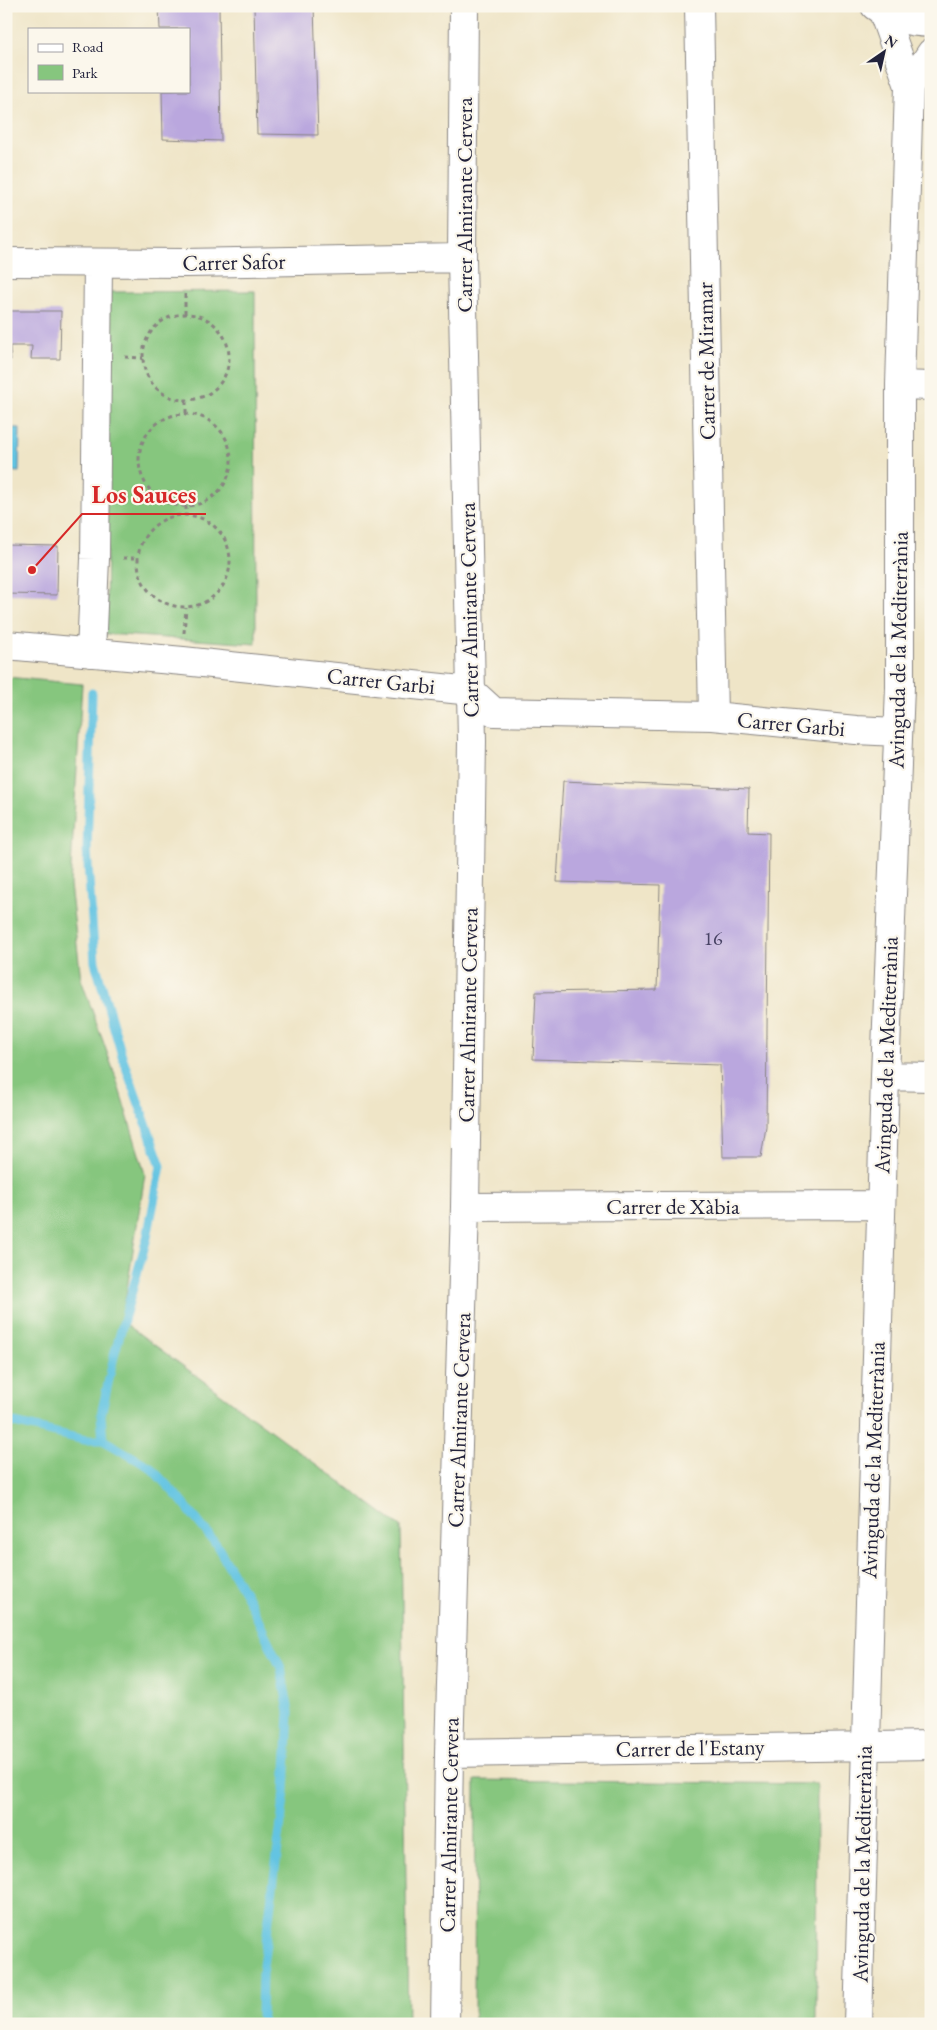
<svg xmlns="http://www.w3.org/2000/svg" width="937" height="2030" font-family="'EB Garamond',serif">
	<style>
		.green { fill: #86c67e; stroke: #54745c }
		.water { fill: #64c4e2; stroke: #43738e }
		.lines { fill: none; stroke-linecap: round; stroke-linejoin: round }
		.stream { stroke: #64c4e2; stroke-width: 9 }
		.building { fill: #baa7de }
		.minor-casing { stroke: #888481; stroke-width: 30 }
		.path { stroke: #888481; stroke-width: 3; stroke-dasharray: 4 4; stroke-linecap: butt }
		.minor { stroke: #fff; stroke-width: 28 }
		.labels { text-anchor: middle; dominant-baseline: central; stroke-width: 4.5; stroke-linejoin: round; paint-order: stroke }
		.number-label { font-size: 20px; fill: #484364 }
		.street-label { font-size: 22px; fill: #22223b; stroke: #fbf7ec }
		.leader { fill: none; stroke: #d62828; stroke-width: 2 }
		.callout-dot { fill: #d62828; stroke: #fbf7ec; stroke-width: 2 }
		.callout-label { font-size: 24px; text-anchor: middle; font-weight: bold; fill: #d62828; stroke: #fbf7ec; stroke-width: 4.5; stroke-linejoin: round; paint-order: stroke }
	</style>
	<rect width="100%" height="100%" fill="#fbf7ec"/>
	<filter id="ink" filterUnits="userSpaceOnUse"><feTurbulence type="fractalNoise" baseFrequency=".02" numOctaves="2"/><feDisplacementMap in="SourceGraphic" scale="10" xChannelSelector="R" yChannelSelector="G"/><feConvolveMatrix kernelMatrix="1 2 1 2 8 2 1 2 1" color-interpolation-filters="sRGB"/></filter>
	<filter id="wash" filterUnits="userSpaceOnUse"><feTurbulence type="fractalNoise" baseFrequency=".0096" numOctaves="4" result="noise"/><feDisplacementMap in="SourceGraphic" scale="20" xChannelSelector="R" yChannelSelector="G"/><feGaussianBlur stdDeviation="1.12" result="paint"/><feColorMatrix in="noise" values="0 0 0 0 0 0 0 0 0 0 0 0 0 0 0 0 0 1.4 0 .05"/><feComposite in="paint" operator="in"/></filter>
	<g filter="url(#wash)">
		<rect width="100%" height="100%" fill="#efe5c7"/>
		<!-- green -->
		<path class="green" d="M255 291 256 644 106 634 109 292Z
			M6 677 82 684 70 885 81 979 115 1075 145 1174 122 1321 401 1527 408 2024H6Z
			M475 1780 817 1784 816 2024H474Z"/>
		<!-- water -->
		<path class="water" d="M6 428H20L19 472 6 471Z"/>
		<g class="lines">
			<!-- stream -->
			<path class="stream" d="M92 693 87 851 95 962 123 1059 161 1166 147 1238 115 1352 101 1415 103 1440 150 1467 180 1499 216 1544 249 1601 281 1668 289 1712 285 1791 262 1974 261 2015 264 2024
				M6 1421 85 1440H103"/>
		</g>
		<g id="blocks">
			<!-- building -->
			<path class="building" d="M159 6H219L221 141 163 139 162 91H189V29H160Z
				M254 6H314L318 135 257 134Z
				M6 311H61L60 359H31L32 346H10L11 360H6Z
				M6 545 58 546 57 595 6 594Z
				M563 781 749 789 748 832 769 833 766 1127 761 1157H723L720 1065 533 1059 536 992 657 990 660 885 557 882Z"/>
		</g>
	</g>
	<g filter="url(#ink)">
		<use href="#blocks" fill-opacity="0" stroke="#888481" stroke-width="1"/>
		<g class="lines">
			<defs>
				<path id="minor" d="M699 6 713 716
					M875 6C892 19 910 22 931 23
					M909 86 931 53
					M6 262 186 263 462 258
					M900 385 931 386
					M6 645 183 661 471 691 494 712 713 716 856 730 897 732
					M91 653 95 559 98 263
					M885 1076 931 1077
					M465 1207 881 1205
					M449 1753 931 1745
					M445 2024 449 1753 465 1207 472 741 462 258 464 6
					M858 2024 885 1076 900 687V385L909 86 883 12"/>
			</defs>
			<!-- minor casing -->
			<use href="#minor" class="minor-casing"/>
			<!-- path -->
			<path class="path" d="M185 314V291
				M143 357a43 43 0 1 1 86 0a43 43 0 1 1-86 0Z
				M125 357 143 358
				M186 413V400
				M139 460a46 46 0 1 1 92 0a46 46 0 1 1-92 0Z
				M186 506V516
				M138 561a46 46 0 1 1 92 0a46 46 0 1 1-92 0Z
				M123 558H138
				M184 633 186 608"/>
			<!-- minor -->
			<use href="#minor" class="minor"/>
		</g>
	</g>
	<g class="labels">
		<!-- number labels -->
		<g class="number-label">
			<text x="713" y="938">16</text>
		</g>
		<!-- street labels -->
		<g class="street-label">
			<text transform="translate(464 205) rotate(-90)">Carrer Almirante Cervera</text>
			<text transform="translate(234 262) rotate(-1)">Carrer Safor</text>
			<text transform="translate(706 361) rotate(-91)">Carrer de Miramar</text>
			<text transform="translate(469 610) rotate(-91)">Carrer Almirante Cervera</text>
			<text transform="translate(898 650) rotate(-89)">Avinguda de la Mediterrània</text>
			<text transform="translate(381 681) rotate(6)">Carrer Garbi</text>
			<text transform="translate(791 724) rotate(5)">Carrer Garbi</text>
			<text transform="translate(468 1015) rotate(-89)">Carrer Almirante Cervera</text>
			<text transform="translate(886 1055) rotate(-88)">Avinguda de la Mediterrània</text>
			<text x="673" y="1206">Carrer de Xàbia</text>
			<text transform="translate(459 1420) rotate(-88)">Carrer Almirante Cervera</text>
			<text transform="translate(873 1460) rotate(-88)">Avinguda de la Mediterrània</text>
			<text transform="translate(690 1748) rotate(-1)">Carrer de l'Estany</text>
			<text transform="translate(449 1825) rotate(-89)">Carrer Almirante Cervera</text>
			<text transform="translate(862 1864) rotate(-89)">Avinguda de la Mediterrània</text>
		</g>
	</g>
	<!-- callouts -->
	<path class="leader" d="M32 570L82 514H206"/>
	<circle class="callout-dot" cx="32" cy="570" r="5"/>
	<g class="callout-label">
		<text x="144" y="503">Los Sauces</text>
	</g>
	<!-- margin -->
	<rect width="937" height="2030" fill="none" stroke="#fbf7ec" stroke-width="25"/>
	<!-- legend -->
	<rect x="28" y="28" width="162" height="65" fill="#fbf7ec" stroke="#a4a2a5"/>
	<rect x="38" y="44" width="25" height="8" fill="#ffffff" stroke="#a4a2a5"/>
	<text x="72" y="52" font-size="15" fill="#22223b">Road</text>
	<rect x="38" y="65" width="25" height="15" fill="#86c67e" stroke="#a4a2a5"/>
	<text x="72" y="78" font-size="15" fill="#22223b">Park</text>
	<!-- north arrow -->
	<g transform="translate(884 52) rotate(34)" stroke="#fbf7ec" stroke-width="4" paint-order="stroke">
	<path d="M0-4L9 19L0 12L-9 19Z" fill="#22223b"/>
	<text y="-8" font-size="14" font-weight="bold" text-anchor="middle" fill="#22223b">N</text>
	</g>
</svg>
